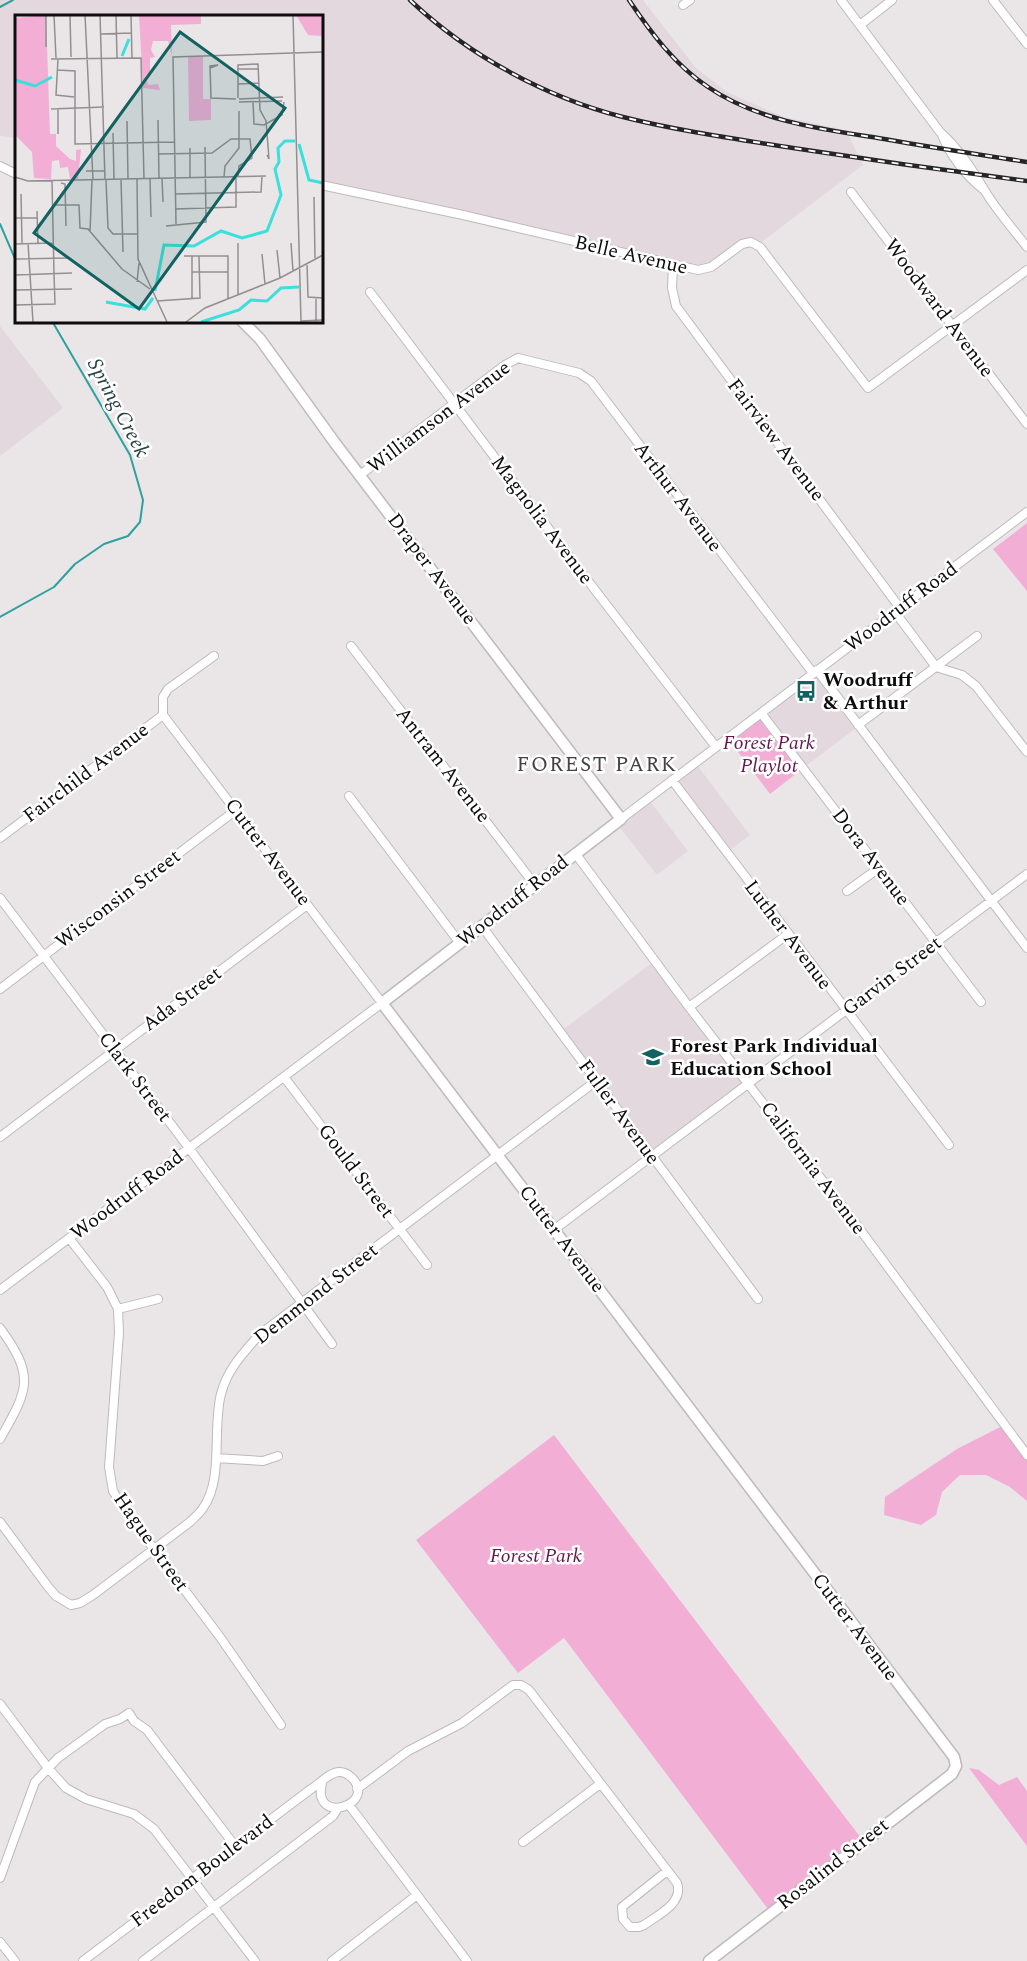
<svg xmlns="http://www.w3.org/2000/svg" width="1027" height="1961" font-family="Spectral,serif">
	<style>
		.built { fill: #e4d8df }
		.green { fill: #f3aed6 }
		.lines { fill: none; stroke-linecap: round; stroke-linejoin: round }
		.stream { stroke: #2ea09e; stroke-width: 2 }
		.minor-casing { stroke: #bebabc; stroke-width: 10 }
		.tertiary-casing { stroke: #bebabc; stroke-width: 13 }
		.minor { stroke: #fff; stroke-width: 8 }
		.tertiary { stroke: #fff; stroke-width: 10 }
		.rail-casing { stroke: #262526; stroke-width: 4.5 }
		.rail { stroke: #fff; stroke-width: 2; stroke-dasharray: 7; stroke-linecap: butt }
		.labels { text-anchor: middle; dominant-baseline: central; stroke-width: 5; stroke-linejoin: round; paint-order: stroke }
		.street-label { font-size: 20px; fill: #0e0d0e; stroke: #fff }
		.poi-label { font-size: 20px; font-weight: bold; fill: #0e0d0e; stroke: #fff; text-anchor: start }
		.park-label { font-size: 20px; font-style: italic; fill: #66164d; stroke: #fff }
		.water-label { font-size: 21px; font-style: italic; fill: #294342; stroke: #fff }
		.neighbourhood-label { font-size: 21px; letter-spacing: 1.5px; fill: #464244; stroke: #fff }
		.inset-river { fill: none; stroke: #3bdfdb; stroke-width: 3 }
		.inset-road { fill: none; stroke: #928f91; stroke-width: 1.5 }
		.view { fill: #116260; fill-opacity: 0.15; stroke: #116260; stroke-width: 3 }
		.inset-edge { fill: none; stroke: #0e0d0e; stroke-width: 3 }
	</style>
	<rect width="100%" height="100%" fill="#eae6e8"/>
	<!-- built -->
	<path class="built" d="M0 0H643L696 68 727 92 784 117 846 130 863 165 759 244 752 241 709 266 698 268 321 182V16H16V138L0 136Z
		M0 326 63 408 0 456Z
		M815 675 855 729 806 766 766 713Z
		M697 765 750 835 723 855 670 784Z
		M649 800 688 851 657 875 617 824Z
		M653 962 746 1083 651 1154 561 1031Z"/>
	<!-- green -->
	<path class="green" d="M1027 523V591L993 549Z
		M766 713 806 766 770 794 729 740Z
		M1002 1426 1027 1459V1501L1010 1487 986 1475H960L942 1492 936 1515 921 1525 884 1515 885 1497 957 1449Z
		M554 1435 861 1838 768 1909 564 1638 518 1673 416 1540Z
		M969 1768 979 1770 999 1785 1017 1777 1027 1791V1846Z"/>
	<g class="lines">
		<!-- stream -->
		<path class="stream" d="M0 7 13 0
			M0 224 16 261
			M0 617 54 587 75 564 104 544 128 536 140 522 143 500 130 455 52 321"/>
		<defs>
			<path id="minor" d="M841 0 940 132C959 149 972 169 985 191 997 211 1013 229 1027 247
				M993 0 1027 44
				M683 5 690 0
				M860 25 892 0
				M942 135C950 155 966 176 983 189
				M0 166 16 174
				M321 185 463 215 698 270 711 267 742 244 751 242 760 247 868 388 1027 270
				M851 192 1027 424
				M673 265 672 288 676 306 900 608
				M370 292 585 577 716 747
				M360 475 505 365 518 358 579 373 591 381 813 673
				M895 612 936 667 962 675 976 686 1027 752
				M351 646 535 885
				M817 670 1027 948
				M761 713 981 1002
				M858 725 977 636
				M672 780 949 1145
				M349 796 459 942
				M621 819 1027 512
				M0 838 163 715V697L168 689 214 656
				M575 853 689 1007 856 1224 1027 1455
				M847 891 879 868
				M0 898 189 1148 332 1344
				M481 925 758 1299
				M0 989 236 810
				M689 1007 788 934
				M284 1077 427 1265
				M0 1137 307 905
				M555 1229 1027 874
				M69 1238 107 1287 118 1309 119 1333 109 1467 113 1491 126 1512 220 1637 281 1725
				M0 1290 382 1003 163 715
				M118 1309 158 1299
				M0 1328C36 1377 28 1390 0 1439
				M216 1458 263 1461 278 1456
				M0 1522 49 1588 56 1596 71 1605 80 1603 93 1595 190 1522C194 1518 200 1513 203 1508 224 1479 212 1428 221 1394 227 1370 243 1353 259 1335L596 1081
				M0 1704 48 1768 66 1788 86 1799 134 1814 154 1829 255 1961
				M357 1789 408 1751 462 1723 513 1685H521L529 1690 677 1883C684 1903 658 1915 644 1925L639 1927H630L623 1919 622 1907 667 1871
				M349 1805 467 1961
				M523 1842 600 1784
				M0 1878 35 1782 58 1758 105 1724 120 1719 129 1713 134 1721 147 1730 235 1846
				M0 1942 15 1961
				M83 1961 311 1789C323 1782 336 1763 351 1777 380 1804 311 1827 322 1783
				M143 1961 333 1816 338 1808
				M332 1961 417 1895"/>
			<path id="tertiary" d="M242 321 260 339 335 443 621 819 382 1003 954 1757 956 1766 952 1774 709 1961"/>
		</defs>
		<!-- minor casing -->
		<use href="#minor" class="minor-casing"/>
		<!-- tertiary casing -->
		<use href="#tertiary" class="tertiary-casing"/>
		<!-- minor -->
		<use href="#minor" class="minor"/>
		<!-- tertiary -->
		<use href="#tertiary" class="tertiary"/>
		<defs>
			<path id="rail" d="M410 0C468 55 545 97 623 117 679 131 736 139 793 148 871 160 949 171 1027 181
				M629 0C651 33 675 65 708 87 758 121 820 129 878 138 928 147 977 154 1027 162"/>
		</defs>
		<!-- rail casing -->
		<use href="#rail" class="rail-casing"/>
		<!-- rail -->
		<use href="#rail" class="rail"/>
	</g>
	<!-- icons -->
	<defs>
		<symbol id="bus-bare" viewBox="-9 -9 18 18"><path d="M-5-6H5V4H4V6H2V4H-2V6H-4V4H-5ZM-3.5-4V0h7V-4ZM-3.5 1.2v1.5H-2V1.2ZM2 1.2v1.5H3.5V1.2Z" fill="#116260" stroke="#fff" stroke-width="2.5" paint-order="stroke"/></symbol>
		<symbol id="school-bare" viewBox="-9 -9 18 18"><path d="M0-5L7-2L0 1L-7-2ZM-4 1L0 2.5L4 1V4Q0 6-4 4Z" fill="#116260" stroke="#fff" stroke-width="2.5" paint-order="stroke"/></symbol>
	</defs>
	<g fill-rule="evenodd">
		<use href="#bus-bare" x="791" y="676" width="30" height="30"/>
		<use href="#school-bare" x="638" y="1042" width="30" height="30"/>
	</g>
	<g class="labels">
		<!-- street labels -->
		<g class="street-label">
			<text transform="translate(631 255) rotate(13)">Belle Avenue</text>
			<text transform="translate(939 308) rotate(53)">Woodward Avenue</text>
			<text transform="translate(439 417) rotate(-37)">Williamson Avenue</text>
			<text transform="translate(776 440) rotate(53)">Fairview Avenue</text>
			<text transform="translate(678 497) rotate(53)">Arthur Avenue</text>
			<text transform="translate(542 520) rotate(53)">Magnolia Avenue</text>
			<text transform="translate(432 569) rotate(53)">Draper Avenue</text>
			<text transform="translate(901 607) rotate(-37)">Woodruff Road</text>
			<text transform="translate(443 765) rotate(52)">Antram Avenue</text>
			<text transform="translate(86 773) rotate(-37)">Fairchild Avenue</text>
			<text transform="translate(268 852) rotate(53)">Cutter Avenue</text>
			<text transform="translate(871 857) rotate(53)">Dora Avenue</text>
			<text transform="translate(118 899) rotate(-37)">Wisconsin Street</text>
			<text transform="translate(513 901) rotate(-38)">Woodruff Road</text>
			<text transform="translate(788 935) rotate(53)">Luther Avenue</text>
			<text transform="translate(892 976) rotate(-37)">Garvin Street</text>
			<text transform="translate(182 999) rotate(-37)">Ada Street</text>
			<text transform="translate(135 1077) rotate(53)">Clark Street</text>
			<text transform="translate(619 1112) rotate(54)">Fuller Avenue</text>
			<text transform="translate(813 1168) rotate(53)">California Avenue</text>
			<text transform="translate(356 1171) rotate(53)">Gould Street</text>
			<text transform="translate(127 1195) rotate(-37)">Woodruff Road</text>
			<text transform="translate(562 1239) rotate(53)">Cutter Avenue</text>
			<text transform="translate(316 1294) rotate(-38)">Demmond Street</text>
			<text transform="translate(151 1542) rotate(55)">Hague Street</text>
			<text transform="translate(855 1627) rotate(53)">Cutter Avenue</text>
			<text transform="translate(833 1864) rotate(-38)">Rosalind Street</text>
			<text transform="translate(202 1871) rotate(-37)">Freedom Boulevard</text>
		</g>
		<!-- poi labels -->
		<g class="poi-label">
			<text x="823" y="680">Woodruff<tspan x="823" dy="23">&amp; Arthur</tspan></text>
			<text x="670" y="1046">Forest Park Individual<tspan x="670" dy="23">Education School</tspan></text>
		</g>
		<!-- park labels -->
		<g class="park-label">
			<text x="769" y="743">Forest Park<tspan x="769" dy="23">Playlot</tspan></text>
			<text x="536" y="1556">Forest Park</text>
		</g>
		<!-- water labels -->
		<g class="water-label">
			<text transform="translate(118 408) rotate(62)">Spring Creek</text>
		</g>
		<!-- neighbourhood labels -->
		<g class="neighbourhood-label">
			<text x="597" y="765">FOREST PARK</text>
		</g>
	</g>
	<!-- overview -->
	<g transform="translate(15 15)">
		<rect width="308" height="308" fill="#eae6e8"/>
		<path d="M31 0 35 119H41V131L55 144 61 146V135L66 134 63 164H55L53 152 45 153 44 145 37 146 36 164 19 163 17 137 0 120V3ZM124 0H186V9L156 10 157 41 153 26H138L136 35 140 42 135 43V58L130 61 133 70 143 69 145 75 128 73ZM281 0H307V21L293 20ZM188 41V84H196V105L174 106 173 42Z" fill="#f3aed6"/>
		<path class="inset-river" d="M107 41 114 24M0 65 20 71 37 62M284 129 294 165 308 168M140 276 149 230 179 231 206 216 227 223 252 216 266 180 260 154 264 147 263 133 270 126H280M91 287 130 294 138 283M186 307 224 295 236 285 252 286 266 273 284 272"/>
		<path class="inset-road" d="M31 0V32M39 0 41 43M55 0 56 42M70 0 78 165M85 0 90 165M101 0 102 43M116 0 117 43M278 0 286 307M86 19 116 18M36 44 126 43 129 164M43 44 41 80 59 82M195 53 203 50 195 51 196 83 221 84M222 54H243M43 55 60 56V129L159 127M223 69 244 68M223 83V50L243 49 245 95 251 106 254 144 252 140M224 84 268 82M224 87 267 86M238 87 239 109 249 110 267 100 269 87M43 93V119M36 94 89 92M143 105 144 163M112 106 113 164M98 118 99 164M175 133V163M144 139 197 138 216 124H235L237 143 224 151 223 162M71 156H90M0 162 13 166 251 161M209 162 210 151 224 133V96M147 163 148 187M106 164 108 237M122 164 123 244 152 307M135 164 136 202M91 165 93 213 98 219H123M37 166 39 259M46 168 50 169 51 211M6 179 7 228M160 179 246 177 247 161M299 182 300 243M37 190H64L65 213 73 214 107 254 135 274M160 194 221 192V162M22 196 23 228M0 203H22M161 209 158 42 308 37M151 211 191 207 190 132M75 217 77 165M13 228 18 307M276 228 278 256M0 229 38 228M262 235 265 263M247 239 250 269M169 241H213V283M177 241V285M0 244 54 243M292 248 293 282 308 283M177 257H213M0 260 57 258M122 267 124 248M0 275 57 274M223 279V228M301 283V307M142 286 185 283 184 241M0 290 40 289 39 259M286 306 308 305M171 307 190 293 265 263 308 240"/>
		<path class="view" d="M165 17 270 93 124 294 19 218Z"/>
		<rect width="308" height="308" class="inset-edge"/>
	</g>
</svg>
